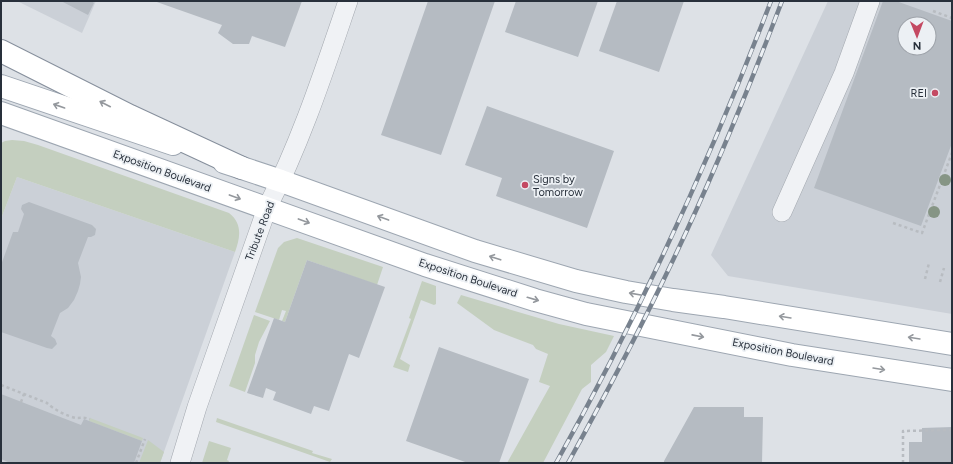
<svg xmlns="http://www.w3.org/2000/svg" width="953" height="464" font-family="Figtree,sans-serif">
	<style>
		.built { fill: #cbd0d7; fill-rule: evenodd }
		.green { fill: #c4cfbf }
		.building { fill: #b5bbc2; fill-rule: evenodd }
		.lines { fill: none; stroke-linecap: round; stroke-linejoin: round }
		.minor-casing { stroke: #a3a8af; stroke-width: 20 }
		.major-casing { stroke: #9da6b1; stroke-width: 24 }
		.highway-casing { stroke: #868f9c; stroke-width: 24 }
		.path { stroke: #b8bcc1; stroke-width: 2.5; stroke-dasharray: 3 3; stroke-linecap: butt }
		.minor { stroke: #f0f2f5; stroke-width: 19 }
		.major { stroke: #fff; stroke-width: 22 }
		.highway { stroke: #fff; stroke-width: 22 }
		.rail-casing { stroke: #78828e; stroke-width: 4.5 }
		.rail { stroke: #ecf0f4; stroke-width: 3; stroke-dasharray: 9; stroke-linecap: butt }
		.tree { fill: #869585 }
		.oneway { stroke: #94989d }
		.poi-dot { fill: #c44962; stroke: #ecf0f4; stroke-width: 1.5 }
		.labels { text-anchor: middle; dominant-baseline: central; stroke-width: 3.5; stroke-linejoin: round; paint-order: stroke }
		.poi-label { font-size: 11px; fill: #28303b; stroke: #ecf0f4; text-anchor: end }
		.street-label { font-size: 11px; fill: #28303b; stroke: #ecf0f4 }
	</style>
	<rect width="100%" height="100%" fill="#dde1e6"/>
	<!-- built -->
	<path class="built" d="M17 1H96L82 33Z
		M828 1H952V314L728 276 711 255ZM905 24H929V48H905Z
		M17 177 235 252 160 463H1V219Z"/>
	<!-- green -->
	<path class="green" d="M12 140 24 141 38 145 229 213C243 224 240 238 235 252L17 177 1 219V143L5 141Z
		M297 238 383 267 377 285 307 260 285 322 282 321 286 311 282 310 279 320 255 312 278 248 284 242Z
		M422 281 436 286V304L434 305 421 300 400 359 410 365 408 372 393 367 411 319 409 318Z
		M461 295 559 324 614 336 606 352 591 365V382L582 389 543 463H507L550 386 539 382 548 354 536 349 533 345 494 330 457 303Z
		M254 315 270 321 259 342 255 355V363L245 392 229 386Z
		M90 418 143 438 142 441 89 421Z
		M217 418 313 451 312 453 332 459 330 462 216 422Z
		M148 440 164 452 160 463H139Z
		M209 441 231 448 227 460 229 461 228 463H202Z"/>
	<!-- building -->
	<path class="building" d="M61 1H92L94 3 88 15Z
		M154 1H302L285 47 252 36 249 44H233L218 33 222 25Z
		M428 1H495L441 155 381 135Z
		M516 1H598L578 57 505 32Z
		M617 1H684L659 72 599 51Z
		M883 1H896L952 21V143L921 226 814 188ZM905 24H929V48H905Z
		M487 106 614 151 587 228 496 196 502 178 465 165Z
		M29 202 92 225 96 229 95 235 91 237H88L78 263 81 277 80 284 78 291 74 300 68 308 60 313 51 336 55 339 57 344 52 349 47 348 1 332V265L13 232H18L24 214 21 209 22 205Z
		M307 260 385 287 359 358 349 354 329 411 314 406 311 414 273 400 276 392 266 388 263 398 247 393 274 318 285 322Z
		M439 347 529 379 499 463H468L406 441Z
		M1 394 81 425 84 419 142 441 134 463H10L1 459Z
		M694 407H744V417H763L762 463H664V461Z
		M952 427V463H909V442H922V428Z"/>
	<g class="lines">
		<defs>
			<path id="minor" d="M782 212 844 73 870 1
				M180 463 197 407 267 208C301 142 324 71 348 1"/>
			<path id="major" d="M1 86 173 144
				M1 113 425 265 535 300 586 314 792 355 952 380
				M224 162 281 181 475 251 576 281 626 292 673 300 724 307 952 344"/>
			<path id="highway" d="M1 51 130 116 242 168"/>
		</defs>
		<!-- minor casing -->
		<use href="#minor" class="minor-casing"/>
		<!-- major casing -->
		<use href="#major" class="major-casing"/>
		<!-- highway casing -->
		<use href="#highway" class="highway-casing"/>
		<!-- path -->
		<path class="path" d="M933 11 952 18
			M893 223 922 233 952 153
			M925 279 929 263
			M940 282 944 268
			M1 385 47 403C53 409 68 417 77 418 82 418 83 417 90 419
			M21 402 24 394
			M136 463 145 439
			M903 463V431L952 430"/>
		<!-- minor -->
		<use href="#minor" class="minor"/>
		<!-- major -->
		<use href="#major" class="major"/>
		<!-- highway -->
		<use href="#highway" class="highway"/>
		<defs>
			<path id="rail" d="M556 463C639 315 710 160 771 1
				M568 463C605 396 641 328 674 258 714 174 749 88 782 1"/>
		</defs>
		<!-- rail casing -->
		<use href="#rail" class="rail-casing"/>
		<!-- rail -->
		<use href="#rail" class="rail"/>
	</g>
	<!-- trees -->
	<g class="tree">
		<circle cx="945" cy="180" r="6"/>
		<circle cx="934" cy="212" r="6"/>
	</g>
	<!-- one-way arrows -->
	<defs><path id="oneway-shaft" d="M-6 0H5M1.5-3L5.5 0L1.5 3" fill="none" stroke-width="1.6" stroke-linecap="round" stroke-linejoin="round"/></defs>
	<g class="oneway">
		<use href="#oneway-shaft" transform="translate(105 104) rotate(-153)"/>
		<use href="#oneway-shaft" transform="translate(59 106) rotate(-161)"/>
		<use href="#oneway-shaft" transform="translate(235 197) rotate(20)"/>
		<use href="#oneway-shaft" transform="translate(383 218) rotate(-160)"/>
		<use href="#oneway-shaft" transform="translate(304 221) rotate(20)"/>
		<use href="#oneway-shaft" transform="translate(495 258) rotate(-162)"/>
		<use href="#oneway-shaft" transform="translate(635 294) rotate(-170)"/>
		<use href="#oneway-shaft" transform="translate(533 299) rotate(16)"/>
		<use href="#oneway-shaft" transform="translate(785 317) rotate(-171)"/>
		<use href="#oneway-shaft" transform="translate(698 336) rotate(11)"/>
		<use href="#oneway-shaft" transform="translate(914 338) rotate(-171)"/>
		<use href="#oneway-shaft" transform="translate(879 369) rotate(9)"/>
	</g>
	<!-- markers -->
	<g class="poi-dot">
		<circle cx="935" cy="93" r="4"/>
		<circle cx="525" cy="185" r="4"/>
	</g>
	<g class="labels">
		<!-- poi labels -->
		<g class="poi-label">
			<text x="927" y="93">REI</text>
			<text x="533" y="179" text-anchor="start">Signs by<tspan x="533" dy="13">Tomorrow</tspan></text>
		</g>
		<!-- street labels -->
		<g class="street-label">
			<text transform="translate(162 171) rotate(20)">Exposition Boulevard</text>
			<text transform="translate(260 231) rotate(-69)">Tribute Road</text>
			<text transform="translate(468 278) rotate(18)">Exposition Boulevard</text>
			<text transform="translate(783 352) rotate(11)">Exposition Boulevard</text>
		</g>
	</g>
	<!-- border -->
	<rect width="953" height="464" fill="none" stroke="#28303b" stroke-width="4"/>
	<!-- north arrow -->
	<g transform="translate(917 36) rotate(179)"><circle r="19" fill="#ecf0f4" stroke="#9ea3aa"/>
	<path d="M0-3L7 15L0 10L-7 15Z" fill="#c44962"/>
	<text y="-6" font-size="11" font-weight="bold" text-anchor="middle" fill="#28303b">N</text>
	</g>
</svg>
